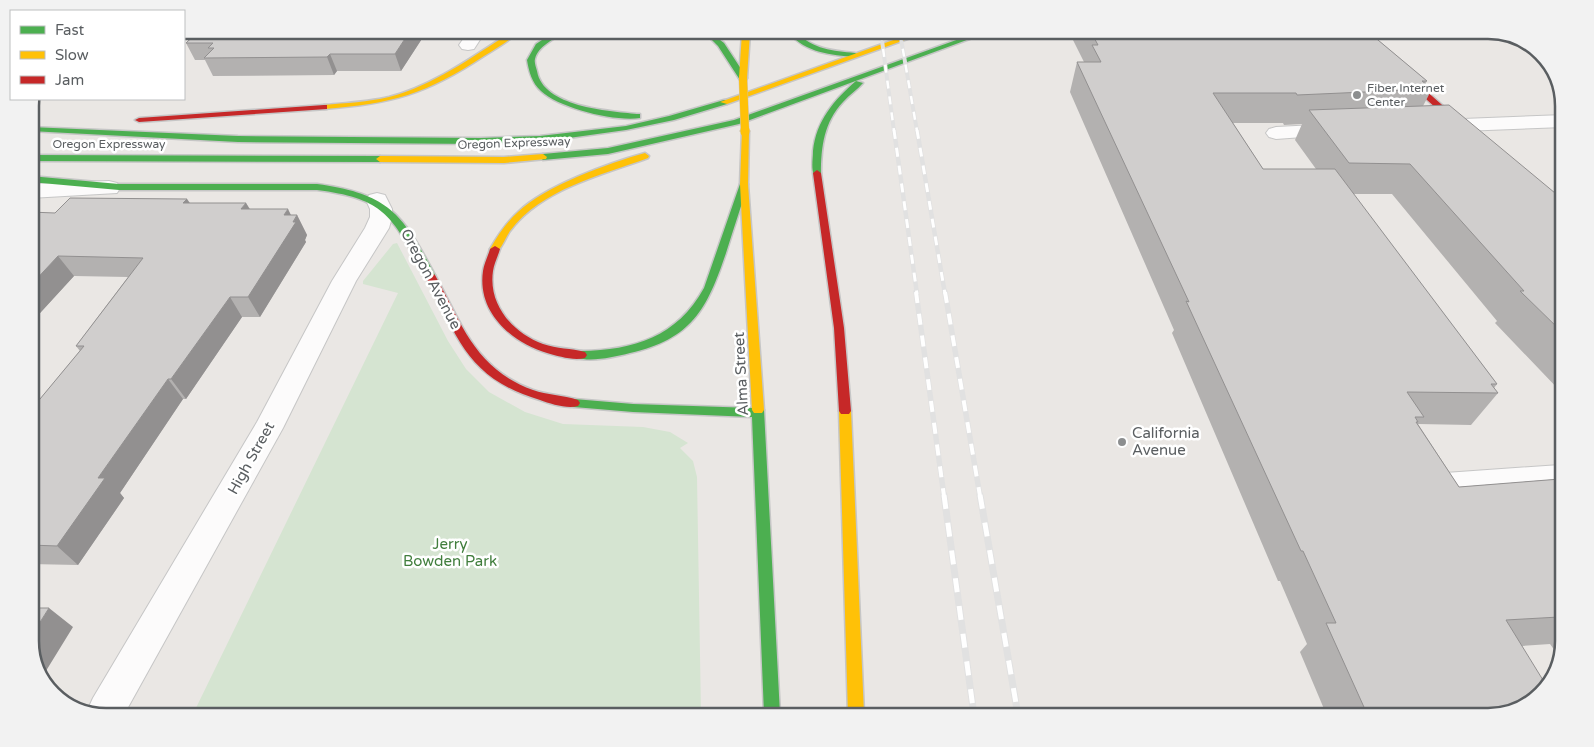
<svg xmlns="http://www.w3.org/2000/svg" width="1594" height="747" font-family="'Varela Round',sans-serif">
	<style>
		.green { fill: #d5e4d1 }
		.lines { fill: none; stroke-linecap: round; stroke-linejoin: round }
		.street-casing { stroke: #c6c6c6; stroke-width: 2 }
		.fast-casing { stroke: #c6c6c6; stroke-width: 3 }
		.slow-casing { stroke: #c6c6c6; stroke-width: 3 }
		.jam-casing { stroke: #c6c6c6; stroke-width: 3 }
		.street { fill: #fcfbfb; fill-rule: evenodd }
		.fast { fill: #4caf50; fill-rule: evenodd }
		.slow { fill: #ffc107; fill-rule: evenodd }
		.jam { fill: #c62828; fill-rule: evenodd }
		.rail-far3-casing { stroke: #e1e1e1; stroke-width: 4 }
		.rail-far2-casing { stroke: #e1e1e1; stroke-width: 4.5 }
		.rail-far1-casing { stroke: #e1e1e1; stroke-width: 5.5 }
		.rail-casing { stroke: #e1e1e1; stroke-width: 7 }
		.rail-far3 { stroke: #fff; stroke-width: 2.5; stroke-dasharray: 8; stroke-linecap: butt }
		.rail-far2 { stroke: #fff; stroke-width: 3; stroke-dasharray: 9; stroke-linecap: butt }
		.rail-far1 { stroke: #fff; stroke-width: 4; stroke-dasharray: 11; stroke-linecap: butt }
		.rail { stroke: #fff; stroke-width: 5; stroke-dasharray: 14; stroke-linecap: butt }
		.slow-bridge-far1-casing { stroke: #cfc4b4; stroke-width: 9; stroke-linecap: butt }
		.slow-bridge-casing { stroke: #cfc4b4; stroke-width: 11; stroke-linecap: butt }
		.slow-bridge-far1 { stroke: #ffc107; stroke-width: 8 }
		.slow-bridge { stroke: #ffc107; stroke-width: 9 }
		.wall { fill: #b3b1b0; fill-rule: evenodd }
		.shaded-wall { fill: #929090 }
		.building { fill: #d0cecd; stroke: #929090 }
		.poi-dot { fill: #8c8e8f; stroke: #fff; stroke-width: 2 }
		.labels { text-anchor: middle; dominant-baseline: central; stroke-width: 5; stroke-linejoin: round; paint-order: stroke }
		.far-poi-label { font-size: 12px; fill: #5a5e61; stroke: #fff; text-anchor: start }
		.far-street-label { font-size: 12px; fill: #5a5e61; stroke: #fff }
		.street-label { font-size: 15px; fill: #5a5e61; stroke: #fff }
		.poi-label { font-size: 15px; fill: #5a5e61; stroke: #fff; text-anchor: start }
		.park-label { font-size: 15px; fill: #417e3d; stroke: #fff }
		.rim { fill: none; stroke: #5a5e61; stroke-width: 2.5 }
	</style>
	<rect width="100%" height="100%" fill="#eae7e4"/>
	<!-- green -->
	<path class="green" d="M397 243 448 341 466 369 489 392 525 412 563 424 643 427 670 432 688 443 680 448 693 461 697 477 701 714 194 712 398 293 363 284V281L393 244Z"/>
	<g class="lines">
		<defs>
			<path id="street" d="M468 32H485L474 49 468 50 462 49 459 45Z
				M1564 115V127L1437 132 1430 130 1427 126 1430 122 1437 120Z
				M1336 124 1343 126 1346 130 1343 134 1276 139 1269 137 1266 133 1269 129 1276 127Z
				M109 181 117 183 120 188 117 193 30 198V184Z
				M377 193 385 195 392 209V217L389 228 356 281 283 428 126 711H87L93 698 257 422 332 281 365 228 370 217V209L366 200 369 195Z
				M1560 465V489L1431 500 1420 496 1416 487 1420 478 1431 474Z"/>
			<path id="fast" d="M554 32H562C553 41 538 46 535 59 534 62 536 67 537 71 543 107 608 111 637 114H640V118C615 122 559 108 541 91 532 83 529 72 527 60L536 44Z
				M704 32 711 33 724 43 747 78 746 80H740L718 46Z
				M789 33H797C813 49 833 51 855 53L859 55 855 57C831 55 806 53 789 33Z
				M973 34H983L739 124 608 154 543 160 539 157 543 154 608 148 734 120Z
				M856 81 863 83C857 90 849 95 843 102 824 122 821 147 821 173L820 175H814C811 168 813 159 813 151 816 121 834 100 856 81Z
				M724 100H727V104L674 120 626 130 540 142 481 144 238 142 30 131V127L238 136 481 138 540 136 626 126 669 116Z
				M30 155 380 156 384 159 380 162 30 161Z
				M30 176 119 184H317C389 194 402 213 435 275L430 278 426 277C392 220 390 199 317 190H119L30 182Z
				M744 181 748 184C741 207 733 230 726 253 707 309 692 339 630 353 614 357 593 362 577 358L575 355 577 352 581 351C634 350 677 337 704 288L740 184Z
				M574 399 633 404 753 408 758 406 762 407 764 410 780 714H764L752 417 633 412 574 407 570 406 568 403 570 400Z"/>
			<path id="slow" d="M511 32H519C509 41 495 49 484 56 427 94 391 104 324 109L320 107 324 105C346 103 368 102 389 97 434 85 472 57 511 32Z
				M742 33H750L747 78 743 80 739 78Z
				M913 33H924L727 104 720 102Z
				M742 130H748L749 132 748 184 764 410 762 413H754L752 410 740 184Z
				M645 153 649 156 648 158C602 175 541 189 510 231 506 237 503 245 498 251H492L490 249C498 235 506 223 518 212 545 186 609 163 645 153Z
				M543 154 547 157 546 159 504 163 380 162 376 159 380 156 504 157Z
				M845 407 849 408 851 411 864 714H848L839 411 841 408Z"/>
			<path id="jam" d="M1356 35H1363L1467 127V131H1461Z
				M324 105H327V109L139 122 135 120 139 118Z
				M817 170 821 173 844 328 851 411 849 414H841L839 411 834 328 813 173Z
				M495 246 500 249C498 256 494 264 493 271 488 305 513 333 543 344 557 349 571 348 585 352L587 355 585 358C573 361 558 356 547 353 511 342 477 312 483 271 484 264 488 256 490 249Z
				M430 272 435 275C462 324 475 369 533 390 547 395 563 395 578 400L580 403 578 406C567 409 551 404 540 400 466 378 458 337 425 275Z"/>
		</defs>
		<!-- street casing -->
		<use href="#street" class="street-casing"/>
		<!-- fast casing -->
		<use href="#fast" class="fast-casing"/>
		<!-- slow casing -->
		<use href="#slow" class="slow-casing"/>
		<!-- jam casing -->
		<use href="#jam" class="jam-casing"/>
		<!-- street -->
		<use href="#street" class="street"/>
		<!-- fast -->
		<use href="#fast" class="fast"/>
		<!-- slow -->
		<use href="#slow" class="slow"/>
		<!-- jam -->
		<use href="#jam" class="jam"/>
		<defs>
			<path id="rail-far3" d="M881 33 894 131
				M900 33 917 131"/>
			<path id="rail-far2" d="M894 130 917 294
				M917 130 945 294"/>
			<path id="rail-far1" d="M916 292 944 496
				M945 292 980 496"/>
			<path id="rail" d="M944 495 974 715
				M980 495 1018 715"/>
		</defs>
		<!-- rail-far3 casing -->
		<use href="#rail-far3" class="rail-far3-casing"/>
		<!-- rail-far2 casing -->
		<use href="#rail-far2" class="rail-far2-casing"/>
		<!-- rail-far1 casing -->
		<use href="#rail-far1" class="rail-far1-casing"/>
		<!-- rail casing -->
		<use href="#rail" class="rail-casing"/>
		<!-- rail-far3 -->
		<use href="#rail-far3" class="rail-far3"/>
		<!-- rail-far2 -->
		<use href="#rail-far2" class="rail-far2"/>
		<!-- rail-far1 -->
		<use href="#rail-far1" class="rail-far1"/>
		<!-- rail -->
		<use href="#rail" class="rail"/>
		<defs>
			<path id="slow-bridge-far1" d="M743 78 745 131"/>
			<path id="slow-bridge" d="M745 130V132"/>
		</defs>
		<!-- slow-bridge-far1 casing -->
		<use href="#slow-bridge-far1" class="slow-bridge-far1-casing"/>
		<!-- slow-bridge casing -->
		<use href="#slow-bridge" class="slow-bridge-casing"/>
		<!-- slow-bridge-far1 -->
		<use href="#slow-bridge-far1" class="slow-bridge-far1"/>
		<!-- slow-bridge -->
		<use href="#slow-bridge" class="slow-bridge"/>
	</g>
	<!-- wall -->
	<path class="wall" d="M200 30 427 31 401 71H337L334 75 213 76 205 60H195L186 43Z
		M1070 34 1372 35 1427 81 1425 84 1432 89 1423 106 1555 193 1563 196 1561 392 1495 323 1497 321 1392 194H1353L1497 384 1494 388 1498 393 1471 425 1418 424 1459 487 1560 479 1558 655 1550 644 1522 646 1489 717 1327 716 1300 652 1307 644 1280 581H1278L1172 333 1174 330 1070 92 1077 62H1084ZM1233 123H1283L1284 125 1302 124 1295 140 1316 169H1263Z
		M187 199 190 203H246L250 209 291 215H297L307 235 305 240 306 242 260 317H242L186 399H183L120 493 124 498 78 565 30 564V411L80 351 76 346 128 277 74 276 30 324 55 213Z"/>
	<!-- shaded-wall -->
	<path class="shaded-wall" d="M410 31H427L401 71 395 54Z
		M330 54 337 71 334 75 327 57Z
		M187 199 199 218 183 203Z
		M246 203 257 222 241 209Z
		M288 209 294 221 297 215 307 235 305 240 306 242 260 317 248 297 284 215Z
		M58 256 74 276 30 324V286Z
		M230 297 242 317 186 399 171 379Z
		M168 379 183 399 120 493 124 498 78 565 57 546 98 478Z
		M49 608 73 627 41 679 30 647V638Z"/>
	<!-- building -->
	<path class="building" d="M200 30 410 31 395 54H330L327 57 204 58 214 48H208L213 43H186Z
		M1092 34 1372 35 1427 81H1422L1432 89 1297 95 1296 93H1213L1263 169H1335L1497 384H1491L1498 393 1407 392 1424 417H1415L1418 422H1416L1459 487 1560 479 1559 617 1506 620 1546 685 1530 704 1489 717 1368 716 1326 623H1336L1303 551H1301L1186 301 1189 302 1077 62H1101L1092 45H1098Z
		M1449 105 1555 193H1560L1563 196 1562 332 1520 291H1524L1410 164 1349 163 1309 110Z
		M70 198 187 199 183 203H246L241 209H288L284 215H297L293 222H296L248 297H230L171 379H168L98 478H105L57 546 30 545V411L84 346H76L143 258 58 256 30 286V212L55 213Z
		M30 608H49L30 638Z"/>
	<!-- markers -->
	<g class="poi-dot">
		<circle cx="1357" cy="95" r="5"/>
		<circle cx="1122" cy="442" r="5"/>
	</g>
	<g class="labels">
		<!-- far-poi labels -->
		<g class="far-poi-label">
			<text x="1367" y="88">Fiber Internet<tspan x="1367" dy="14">Center</tspan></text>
		</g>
		<!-- far-street labels -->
		<g class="far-street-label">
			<text transform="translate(514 143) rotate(-2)">Oregon Expressway</text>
			<text x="109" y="144">Oregon Expressway</text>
		</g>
		<!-- street labels -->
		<g class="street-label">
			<text transform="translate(431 279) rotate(62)">Oregon Avenue</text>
			<text transform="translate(741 374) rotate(-93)">Alma Street</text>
			<text transform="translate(251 458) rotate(-61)">High Street</text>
		</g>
		<!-- poi labels -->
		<g class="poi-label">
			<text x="1132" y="433">California<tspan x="1132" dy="17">Avenue</tspan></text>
		</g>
		<!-- park labels -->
		<g class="park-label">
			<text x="450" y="544">Jerry<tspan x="450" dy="17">Bowden Park</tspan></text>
		</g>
	</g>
	<!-- crop -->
	<path d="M0 0H1594V747H0ZM106 39H1488A67 67 0 0 1 1555 106V641A67 67 0 0 1 1488 708H106A67 67 0 0 1 39 641V106A67 67 0 0 1 106 39Z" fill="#f2f2f2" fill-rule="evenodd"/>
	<path class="rim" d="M106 39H1488A67 67 0 0 1 1555 106V641A67 67 0 0 1 1488 708H106A67 67 0 0 1 39 641V106A67 67 0 0 1 106 39Z"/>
	<!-- legend -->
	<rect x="10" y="10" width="175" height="90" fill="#ffffff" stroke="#bdbfc0"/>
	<rect x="20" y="26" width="25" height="8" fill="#4caf50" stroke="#bdbfc0"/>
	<text x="55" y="35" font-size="15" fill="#5a5e61">Fast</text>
	<rect x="20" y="51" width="25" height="8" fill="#ffc107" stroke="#bdbfc0"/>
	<text x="55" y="60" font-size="15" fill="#5a5e61">Slow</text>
	<rect x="20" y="76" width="25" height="8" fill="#c62828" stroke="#bdbfc0"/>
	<text x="55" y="85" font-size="15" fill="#5a5e61">Jam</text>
</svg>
